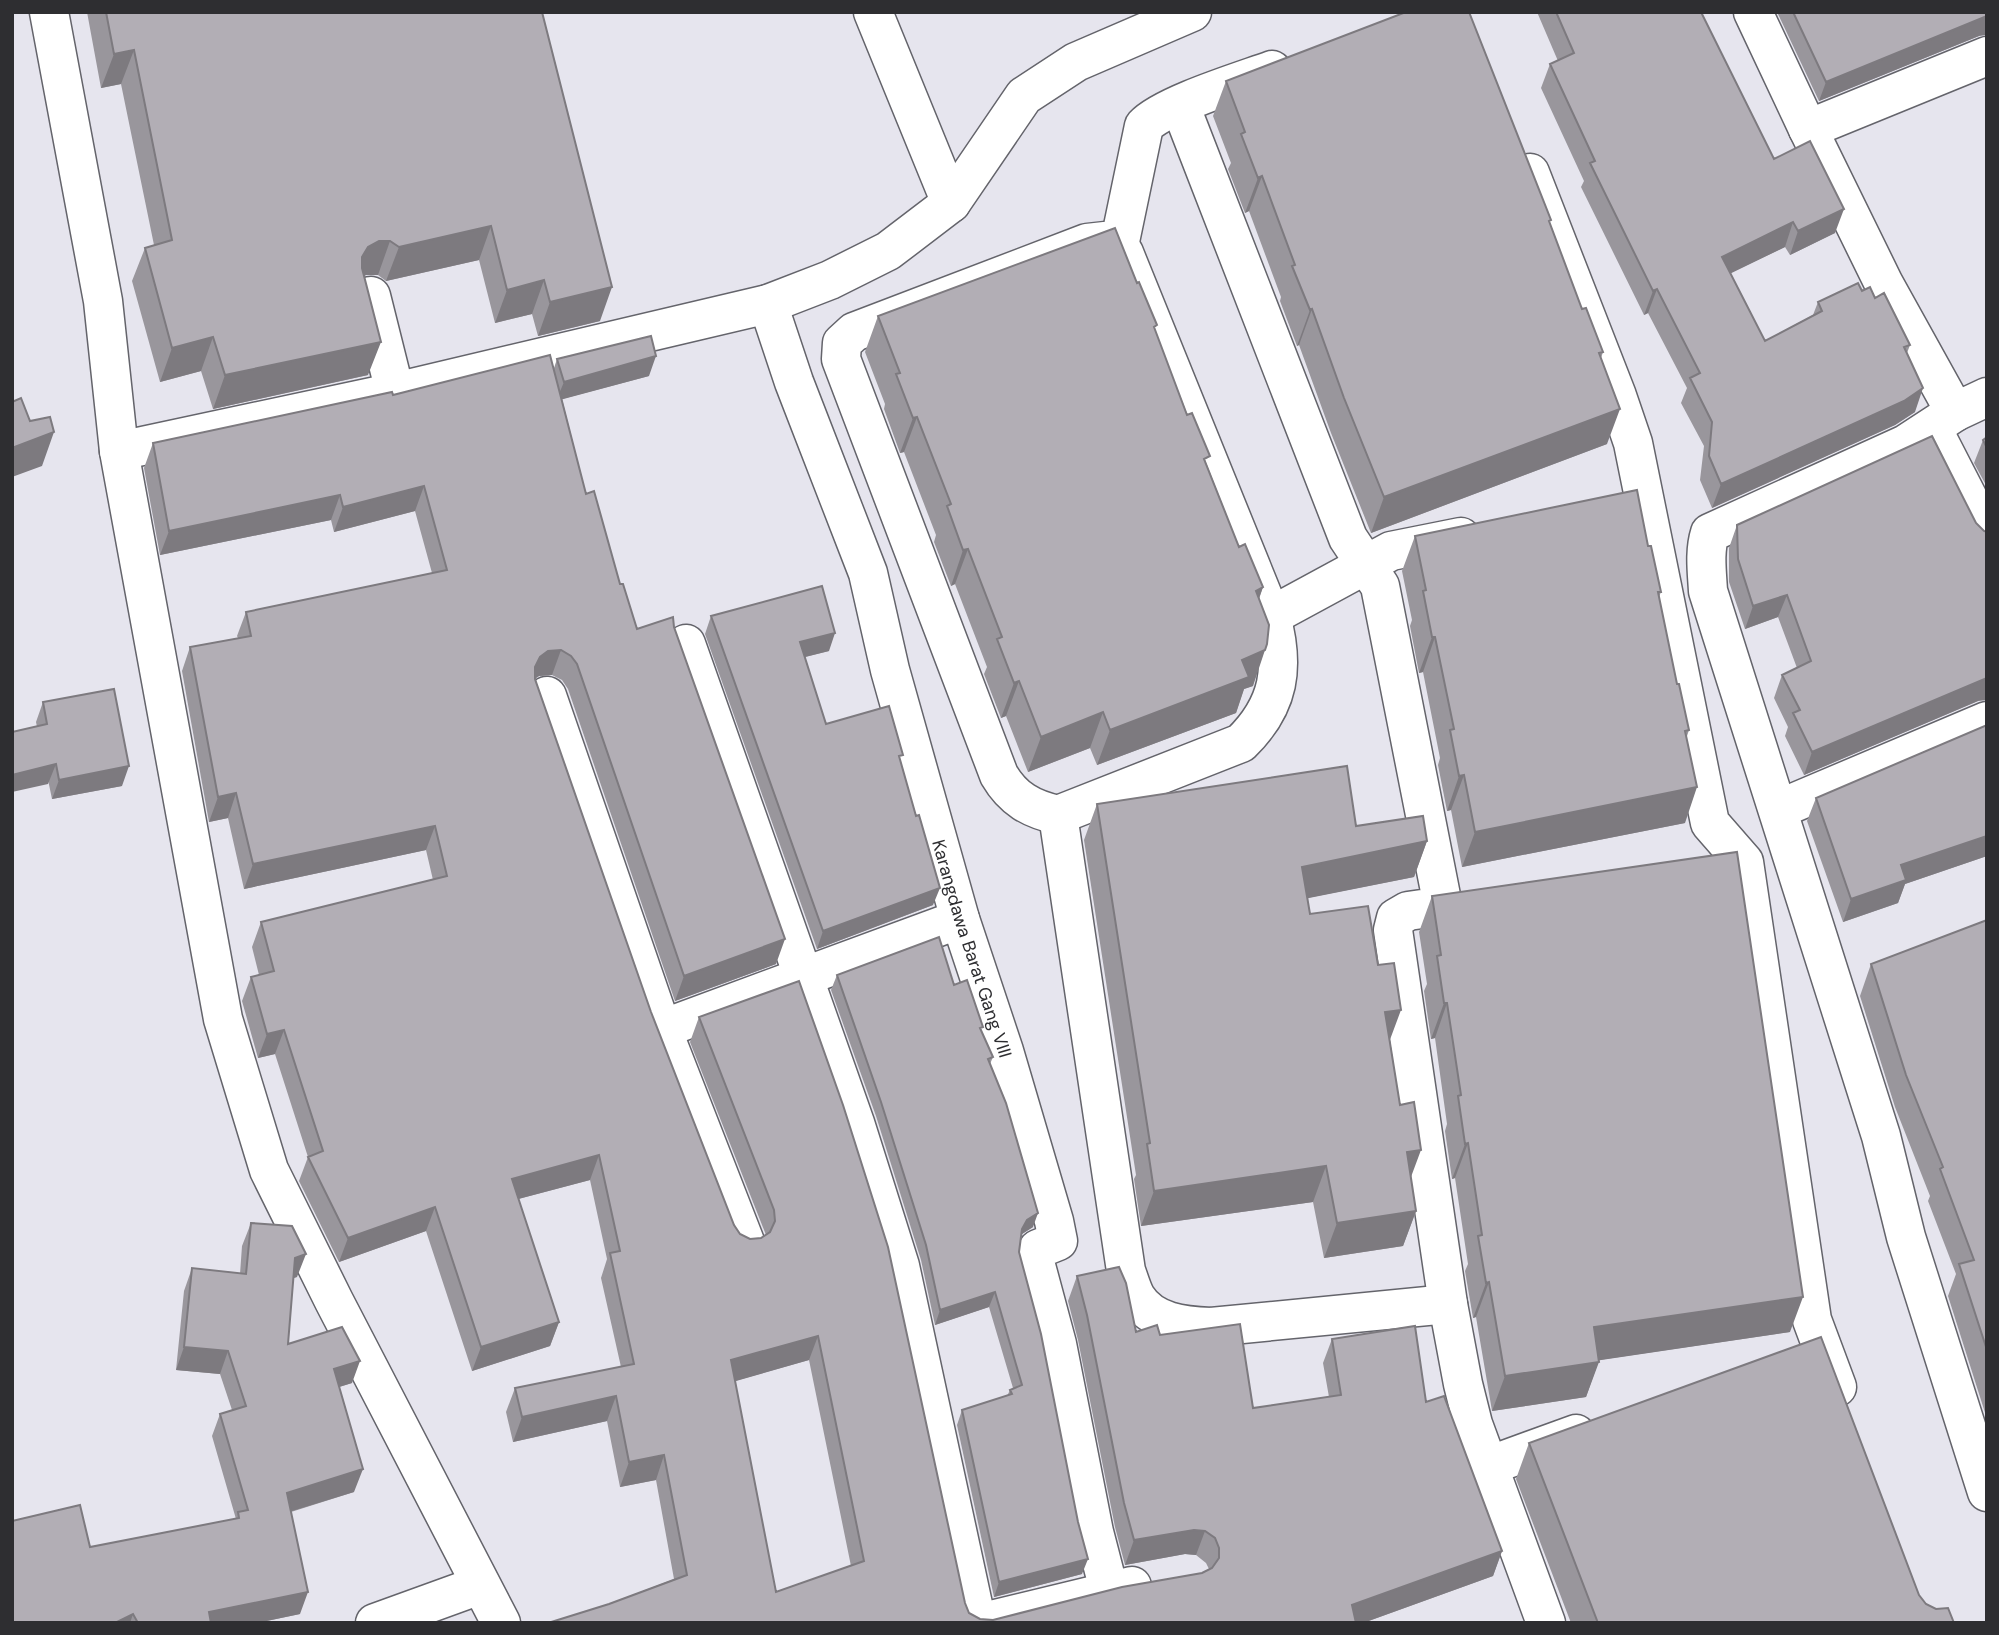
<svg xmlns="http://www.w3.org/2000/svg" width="1999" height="1635" font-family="'DM Sans',sans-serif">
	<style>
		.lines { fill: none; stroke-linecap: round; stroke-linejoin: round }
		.minor-casing { stroke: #64646b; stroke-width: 41 }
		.minor { stroke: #fff; stroke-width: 38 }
		.wall { fill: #99969c; fill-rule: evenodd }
		.shaded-wall { fill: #7d7a7f }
		.building { fill: #b2aeb5; stroke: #7d7a7f; stroke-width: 2; fill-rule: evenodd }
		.labels { text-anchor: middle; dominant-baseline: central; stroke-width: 6; stroke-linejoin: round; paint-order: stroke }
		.street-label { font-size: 18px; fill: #2e2e31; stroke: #f3f3fc }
	</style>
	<rect width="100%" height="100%" fill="#e6e5ee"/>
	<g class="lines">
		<defs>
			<g id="minor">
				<path d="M49 12 103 301 119 451 223 1019 269 1170 334 1301 501 1623"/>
				<path d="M873 12 951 203"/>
				<path d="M1753 12 1808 129"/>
				<path d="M1987 56 1808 129 1884 284 1955 412 1987 397"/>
				<path d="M1180 105 1348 538 1380 586 1443 906 1408 911 1396 918 1393 930 1448 1304 1463 1384 1473 1424 1546 1623"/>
				<path d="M1530 173 1617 396 1633 443 1710 823 1744 862 1812 1320 1837 1387"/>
				<path d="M1105 241 1119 246 1124 253 1271 616C1285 667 1280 705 1241 743L1058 815C1031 809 1013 799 999 775L841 359 842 343 854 332 1087 243Z"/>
				<path d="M1119 246 1144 126C1163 105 1242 81 1272 70"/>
				<path d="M371 296 395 392"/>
				<path id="s1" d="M768 304 794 382 868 573 890 670 960 919 1004 1051 1054 1221 1058 1241 1038 1249 1035 1262 1057 1344 1094 1532 1109 1590"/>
				<path d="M1955 412 1906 444 1710 533C1704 552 1707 572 1708 591L1881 1136 1906 1237 1987 1492"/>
				<path d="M1932 428 1987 535"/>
				<path d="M119 451 395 392 768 304 830 280 888 251 951 203 1024 96 1076 62 1192 12"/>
				<path d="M1271 616 1391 551 1461 537"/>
				<path d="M686 644 855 1123 900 1266 977 1623"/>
				<path d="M547 696 662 1029 745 1242"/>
				<path d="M1779 809 1987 721"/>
				<path d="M1058 815 1126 1271C1129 1279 1132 1290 1136 1297 1152 1323 1184 1326 1211 1327L1448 1304"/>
				<path d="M662 1029 960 919"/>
				<path d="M1488 1466 1576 1434"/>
				<path d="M375 1623 480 1585"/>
				<path d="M979 1623 1132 1586"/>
			</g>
		</defs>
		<!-- minor casing -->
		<use href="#minor" class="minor-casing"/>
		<!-- minor -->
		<use href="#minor" class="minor"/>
	</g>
	<!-- wall -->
	<path class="wall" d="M87 12H542L600 321 538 336 532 314 495 323 479 260 386 281 378 275H366L364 276 368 375 213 409 201 371 160 382 132 281 145 248 154 245 121 84 101 88Z
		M1537 12H1701L1774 159 1835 233 1790 255 1785 247 1730 273 1765 341 1813 315 1818 302 1862 291 1875 298 1910 345 1907 353 1915 412 1895 425 1712 508 1700 480 1704 446 1681 403 1687 388 1648 313 1644 315 1581 187 1584 181 1541 88 1550 64 1558 61Z
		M1777 12H1987L1979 36 1819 101Z
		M1226 81 1550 223 1582 309 1603 352 1601 358 1607 444 1371 533 1331 433 1299 345 1297 346 1280 301 1281 297 1249 211 1245 213 1228 169 1231 163 1213 116Z
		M878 316 1155 331 1239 547 1263 587 1259 599 1253 686 1244 689 1236 713 1097 765 1090 748 1028 772 1006 716 1001 718 984 674 987 667 955 584 951 586 934 542 936 535 904 452 900 453 884 409 885 404 865 352Z
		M557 359 649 376 562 399 586 494 637 629 674 627 776 964 675 1001 568 689 562 680 552 675 539 676 535 679 651 1012 734 1225 740 1234 750 1239 761 1238 766 1235 690 1042 699 1017 969 1613 980 1619 993 1620 1202 1573 1209 1569 1206 1563 1196 1555 1185 1554 1125 1565 1115 1527 1078 1340 1068 1301 1077 1276 1136 1332 1160 1335 1253 1408 1329 1397 1323 1363 1332 1339 1426 1402 1502 1551 1493 1576 1363 1623H548L609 1604 674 1579 656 1480 620 1487 607 1421 513 1442 506 1412 515 1388 621 1367 601 1278 607 1259 590 1180 518 1199 559 1322 550 1346 472 1371 426 1231 339 1262 299 1181 308 1157 275 1054 258 1058 242 1001 251 977 259 975 252 947 261 922 433 880 426 850 244 889 228 818 209 822 182 671 190 647 238 638 237 636 246 612 432 573 415 511 334 532 331 520 160 555 144 468 153 443 393 395 554 368ZM809 1360 851 1566 776 1592 735 1381Z
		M1987 437V487L1974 463 1983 440Z
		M1737 525 1978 701 1804 775 1785 736 1788 727 1774 698 1782 675 1797 668 1778 617 1745 629 1729 582V548Z
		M1415 536 1648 546 1661 592 1659 597 1677 684 1689 730 1687 736 1685 823 1462 867 1451 810 1447 811 1438 765 1440 758 1423 672 1419 673 1410 626 1412 620 1402 571Z
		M711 616 829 651 805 657 826 724 900 762 933 905 817 949 705 634Z
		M43 702 122 786 52 799 36 722Z
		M1987 725V856L1905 884 1898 903 1843 922 1807 821 1816 798Z
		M1097 804 1356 826 1427 841 1414 877 1307 898 1310 914 1390 1040 1416 1211 1403 1246 1324 1258 1313 1202 1141 1226 1134 1179 1136 1175 1084 840Z
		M1432 896 1790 1332 1599 1360 1586 1397 1492 1411 1476 1317 1473 1318 1465 1271 1468 1264 1455 1178 1452 1179 1445 1131 1447 1124 1435 1038 1431 1039 1424 991 1427 984 1419 932Z
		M1987 920V1419L1948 1296 1956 1274 1928 1201 1930 1196 1895 1107 1860 996 1871 964Z
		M837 975 954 985 981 1032 993 1057 990 1064 1033 1227 1022 1234 1019 1252 1082 1574 994 1597 957 1425 962 1410 1007 1396 1010 1390 1013 1388 989 1307 935 1325 921 1260 876 1116 831 990Z
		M251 1223 297 1277 293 1278 288 1344 352 1383 339 1387 354 1492 291 1512 300 1614 257 1623H12L90 1547 236 1519 212 1436 220 1414 232 1410 220 1374 176 1370 184 1291 192 1268 240 1274 242 1246Z
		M1529 1443 1919 1595 1926 1604 1954 1623H1571L1516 1479Z"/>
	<!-- shaded-wall -->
	<path class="shaded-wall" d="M1987 16V35L1979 36 1819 101 1826 82Z
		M134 50 121 84 101 88 114 54Z
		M1262 176 1249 211 1245 213 1258 178Z
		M1844 209 1835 233 1790 255 1798 231Z
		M1793 222 1785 247 1713 282 1722 257Z
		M491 226 479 260 386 281 399 247Z
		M379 241H390L378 275H366L355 281 362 257 368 247Z
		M544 280 532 314 495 323 507 290Z
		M612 287 600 321 538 336 550 302Z
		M1657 289 1648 313 1644 315 1653 291Z
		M1312 309 1299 345 1297 346 1310 310Z
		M213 337 201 371 160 382 172 348Z
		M381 342 368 375 213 409 225 375Z
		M656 356 649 376 556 401 564 382Z
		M1923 388 1915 412 1895 425 1712 508 1721 484Z
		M1620 409 1607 444 1371 533 1384 497Z
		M917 417 904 452 900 453 913 418Z
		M54 432 42 466 12 477V448Z
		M424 486 415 511 334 532 343 507Z
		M340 495 331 520 160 555 169 531Z
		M968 549 955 584 951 586 963 550Z
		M1263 587 1250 623 1256 591Z
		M1787 595 1778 617 1745 629 1753 606Z
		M835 633 829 651 793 660 800 642Z
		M1432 637H1435L1423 672 1419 673Z
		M561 650 552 675 539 676 531 681 535 667 540 657 548 651Z
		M1265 650 1253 686 1244 689 1236 713 1097 765 1110 730 1242 660Z
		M1987 678V700L1978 701 1804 775 1812 752Z
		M1019 681 1006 716 1001 718 1014 683Z
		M1103 712 1090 748 1028 772 1041 737Z
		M56 764 48 784 12 792V775Z
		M129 766 122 786 52 799 59 780Z
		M1464 775 1451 810 1447 811 1459 776Z
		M1697 787 1685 823 1462 867 1475 832Z
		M236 793 228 818 209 822 218 797Z
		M435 826 426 850 244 889 253 864Z
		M1987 836V856L1905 884 1898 903 1843 922 1851 899 1901 865Z
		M1427 841 1414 877 1289 902 1302 867Z
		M940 888 933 905 817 949 823 931Z
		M785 939 776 964 675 1001 684 976Z
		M1444 1003H1447L1435 1038 1431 1039Z
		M1401 1010 1388 1045 1385 1012Z
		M284 1030 275 1054 258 1058 267 1034Z
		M1468 1143 1455 1178 1452 1179 1465 1144Z
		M1421 1150 1408 1185 1407 1152Z
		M599 1155 590 1180 503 1203 512 1179Z
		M1326 1166 1313 1202 1141 1226 1154 1191Z
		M435 1207 426 1231 339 1262 348 1238Z
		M1416 1211 1403 1246 1324 1258 1337 1223Z
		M1038 1213 1033 1227 1022 1234V1229L1027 1220Z
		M306 1254 297 1277 287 1280 295 1258Z
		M1489 1282 1476 1317 1473 1318 1486 1283Z
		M995 1292 989 1307 935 1325 940 1310Z
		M1803 1297 1790 1332 1581 1363 1594 1327Z
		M559 1322 550 1346 472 1371 481 1347Z
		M818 1336 809 1360 722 1385 731 1360Z
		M184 1347 228 1351 220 1374 176 1370Z
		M360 1361 352 1383 326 1391 334 1369Z
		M1599 1362 1586 1397 1492 1411 1505 1376Z
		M616 1396 607 1421 513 1442 522 1417Z
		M664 1455 656 1480 620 1487 629 1462Z
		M363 1469 354 1492 279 1515 287 1493Z
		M1194 1530 1205 1531 1196 1555 1185 1554 1125 1565 1134 1540Z
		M1502 1551 1493 1576 1363 1623H1346L1352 1605Z
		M1088 1559 1082 1574 994 1597 999 1582Z
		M308 1592 300 1614 257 1623H205L209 1612Z
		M133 1614 130 1623H115Z"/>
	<!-- building -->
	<path class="building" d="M106 12H542L612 287 550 302 544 280 507 290 491 226 399 247 390 241H379L368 247 362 257V268L381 342 225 375 213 337 172 348 145 248 172 240 134 50 114 54Z
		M1406 12H1469L1551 220 1549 221 1582 309 1586 308 1603 352 1599 353 1620 409 1384 497 1344 398 1312 309 1310 310 1292 266 1295 265 1262 176 1258 178 1241 134 1245 132 1226 81Z
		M1556 12H1701L1774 159 1810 141 1844 209 1798 231 1793 222 1722 257 1765 341 1822 311 1818 302 1858 283 1862 291 1870 287 1875 298 1884 293 1910 345 1904 347 1923 388 1904 401 1721 484 1709 456 1712 422 1690 378 1700 373 1657 289 1653 291 1590 163 1595 161 1550 64 1574 53Z
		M1793 12H1987V16L1826 82Z
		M1115 228 1137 283 1139 282 1157 325 1154 327 1187 415 1192 413 1210 456 1204 459 1239 547 1245 544 1263 587 1256 591 1269 625 1267 644 1265 650 1242 660 1249 677 1110 730 1103 712 1041 737 1019 681 1014 683 997 639 1002 637 968 549 963 550 947 506 951 504 917 417 913 418 896 374 900 373 878 316Z
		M651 336 656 356 564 382 557 359Z
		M550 355 586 494 594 491 620 584H623L637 629 673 617 674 627 785 939 684 976 577 664 571 656 561 650 548 651 540 657 535 667V679L651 1012 734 1225 740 1234 750 1239 761 1238 770 1232 775 1221 774 1210 699 1017 799 981 843 1105 888 1247 965 1603 969 1613 980 1619 993 1620 1122 1587 1202 1573 1212 1568 1219 1558V1548L1215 1538 1205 1531 1194 1530 1134 1540 1124 1503 1087 1315 1077 1276 1119 1267 1126 1283 1136 1332 1157 1325 1160 1335 1240 1324 1253 1408 1341 1395 1332 1339 1415 1326 1426 1402 1444 1396 1502 1551 1352 1605 1356 1623H548L609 1604 687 1575 664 1455 629 1462 616 1396 522 1417 515 1388 634 1364 610 1253 620 1251 599 1155 512 1179 559 1322 481 1347 435 1207 348 1238 308 1157 323 1151 284 1030 267 1034 251 977 274 971 261 922 447 876 435 826 253 864 236 793 218 797 190 647 251 636 246 612 447 570 424 486 343 507 340 495 169 531 153 443 392 392 393 395ZM818 1336 864 1561 776 1592 731 1360Z
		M21 398 30 421 50 417 54 432 12 448V402Z
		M1932 436 1976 523 1984 531 1987 532V678L1812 752 1793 713 1800 710 1782 675 1811 661 1787 595 1753 606 1738 559 1737 525Z
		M1987 437V448L1983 440Z
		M1637 490 1648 546H1651L1661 592H1658L1677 684H1679L1689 730 1685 731 1697 787 1475 832 1464 775 1459 776 1450 730 1454 729 1435 637H1432L1423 591 1426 590 1415 536Z
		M822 586 835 633 800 642 826 724 889 706 903 755 899 756 916 816 919 815 940 888 823 931 711 616Z
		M114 689 129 766 59 780 56 764 12 775V732L47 724 43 702Z
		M1987 725V836L1901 865 1906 880 1851 899 1816 798Z
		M1347 766 1356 826 1423 816 1427 841 1302 867 1310 914 1368 906 1378 965 1394 963 1401 1010 1385 1012 1400 1105 1414 1102 1421 1150 1407 1152 1416 1211 1337 1223 1326 1166 1154 1191 1147 1144 1150 1143 1097 804Z
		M1737 852 1803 1297 1594 1327 1599 1362 1505 1376 1489 1282 1486 1283 1478 1236 1482 1235 1468 1143 1465 1144 1458 1096 1461 1095 1447 1003H1444L1437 956 1441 955 1432 896Z
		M1987 920V1350L1959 1264 1974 1260 1940 1169 1943 1167 1906 1075 1871 964Z
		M939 937 954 985 967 980 983 1027 980 1028 993 1057 988 1059 1006 1103 1038 1213 1027 1220 1022 1229 1019 1252 1041 1334 1078 1522 1088 1559 999 1582 962 1410 1012 1394 1010 1390 1022 1385 995 1292 940 1310 926 1245 881 1102 837 975Z
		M251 1223 292 1226 306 1254 295 1258 288 1344 342 1327 360 1361 334 1369 363 1469 287 1493 308 1592 209 1612 211 1623H138L133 1614 115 1623H12V1521L80 1505 90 1547 239 1518 238 1512 248 1510 220 1414 246 1406 228 1351 184 1347 192 1268 246 1274Z
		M1821 1337 1919 1595 1926 1604 1936 1609 1948 1608 1954 1623H1598L1529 1443Z"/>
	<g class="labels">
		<!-- street labels -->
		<g class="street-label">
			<text stroke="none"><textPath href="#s1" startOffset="677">Karangdawa Barat Gang VIII</textPath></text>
		</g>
	</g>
	<!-- border -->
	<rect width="1999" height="1635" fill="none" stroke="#2e2e31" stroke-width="28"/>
</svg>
